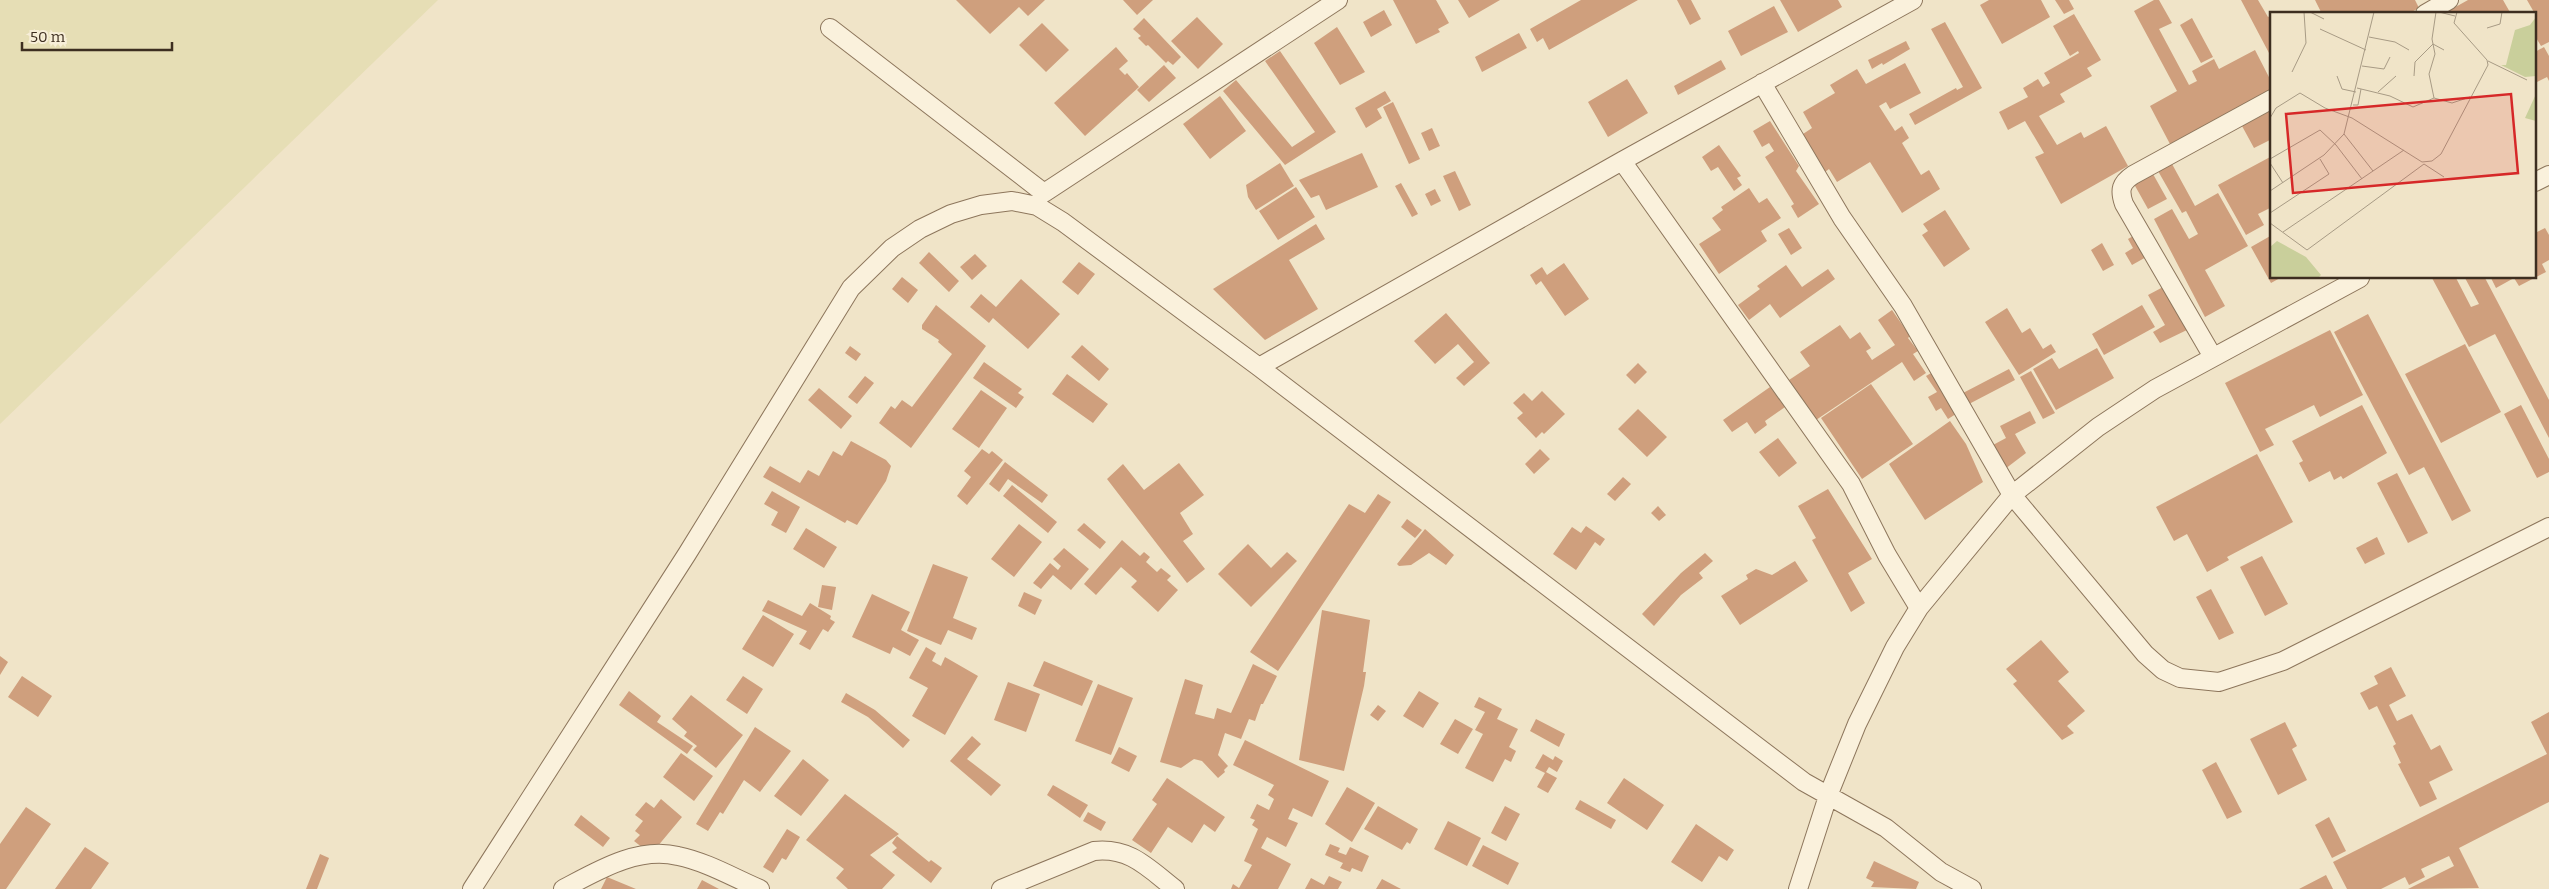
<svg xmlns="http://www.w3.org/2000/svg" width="2549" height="889" font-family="Bitter,serif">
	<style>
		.farmland { fill: #e6deb5 }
		.building { fill: #cf9f7d }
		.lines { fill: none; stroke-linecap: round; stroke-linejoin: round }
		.street-casing { stroke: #8d765c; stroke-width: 20 }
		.street { stroke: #faf1dc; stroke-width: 18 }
		.inset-road { fill: none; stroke: #a89b85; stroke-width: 1 }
		.view { fill: #d62828; fill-opacity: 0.15; stroke: #d62828; stroke-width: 2.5 }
		.inset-edge { fill: none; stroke: #3d2e20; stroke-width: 2.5 }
	</style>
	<rect width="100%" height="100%" fill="#f0e4c8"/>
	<!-- farmland -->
	<path class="farmland" d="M0 0H438L0 424Z"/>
	<!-- building -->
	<path class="building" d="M956 0H1045L1028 16 1019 7 990 34Z
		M1123 0H1153L1137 15Z
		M1393 0H1436L1449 23 1438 29 1440 32 1416 44Z
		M1458 0H1500L1469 18Z
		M1581 0H1638L1549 50 1543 38 1537 42 1530 29Z
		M1677 0H1691L1701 19 1690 25Z
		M1780 0H1838L1842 7 1798 32Z
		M1989 0H2041L2050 17 2002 44 1980 5Z
		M2055 0H2069L2074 9 2064 14Z
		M2154 0H2159L2172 23 2159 29 2189 85 2197 81 2192 71 2214 59 2219 69 2255 50 2272 83V90L2170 144 2150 106 2177 91 2134 11Z
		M2241 0H2258L2268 17 2272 15V52L2269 53Z
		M2315 0H2415L2419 8 2408 14H2322Z
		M2468 0H2503L2511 14H2443Z
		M2527 0H2549V42L2541 46 2535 36V14Z
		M1774 6 1788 32 1741 56 1728 31Z
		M1384 10 1392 25 1371 37 1363 22Z
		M2074 14 2101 60 2087 68 2092 76 2060 94 2065 102 2039 116 2057 145 2081 132 2084 138 2106 126 2128 166 2061 204 2035 157 2044 153 2025 121 2008 130 1999 112 2028 97 2023 88 2038 79 2043 87 2050 83 2044 73 2079 53 2078 51 2070 56 2053 26Z
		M1197 17 1223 44 1198 69 1171 41Z
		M1144 18 1181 57 1173 65 1168 61 1166 63 1148 45 1146 46 1138 38 1141 36 1133 29Z
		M2192 18 2213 57 2201 63 2180 25Z
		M1945 22 1982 88 1915 125 1909 114 1956 88 1957 90 1963 87 1931 29Z
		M1042 23 1069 50 1046 72 1019 45Z
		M1337 27 1365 72 1340 85 1314 43Z
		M1519 33 1527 48 1482 72 1475 57Z
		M1906 41 1910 49 1883 65 1882 63 1872 69 1868 60Z
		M1116 47 1128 61 1119 69 1125 75 1127 73 1139 87 1085 136 1054 103Z
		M2544 47 2549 56V81L2547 77 2535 83V52Z
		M1280 51 1336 132 1285 165 1223 91 1236 80 1292 147 1315 132 1265 61Z
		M1721 60 1726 69 1678 95 1674 86Z
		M1905 63 1921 93 1890 109 1886 102 1879 106 1895 131 1902 126 1909 138 1902 143 1921 175 1929 170 1940 189 1902 213 1870 162 1837 182 1829 169 1825 172 1803 134 1812 128 1803 112 1835 93 1830 85 1857 69 1866 84Z
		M1164 65 1176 78 1149 102 1137 90Z
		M1627 79 1648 113 1608 137 1588 102Z
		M1385 91 1391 101 1377 109 1382 118 1366 128 1355 108Z
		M1220 96 1246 131 1210 159 1183 124Z
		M1393 102 1420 159 1409 164 1383 107Z
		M2272 110V143L2270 140 2254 148 2242 126Z
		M1770 121 1799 166 1796 171 1819 204 1798 218 1791 206 1794 204 1765 157 1774 151 1769 143 1762 147 1753 131Z
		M1432 128 1440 146 1429 151 1421 133Z
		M1719 145 1741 176 1737 178 1742 185 1734 191 1718 167 1711 171 1702 157Z
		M1362 153 1378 187 1326 210 1319 195 1311 198 1299 180Z
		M2272 156V207L2258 214 2264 225 2246 235 2218 185Z
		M1280 163 1294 186 1256 210 1248 197 1246 185Z
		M2172 164 2195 206 2218 193 2248 246 2205 270 2225 306 2205 317 2154 219 2172 209 2189 239 2198 234 2186 211 2182 213 2158 171Z
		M1455 171 1471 205 1459 211 1443 176Z
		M2153 174 2167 199 2148 209 2134 184Z
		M1401 183 1418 214 1412 217 1395 186Z
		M1296 187 1315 217 1278 240 1259 211Z
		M1749 188 1759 203 1767 198 1781 218 1761 231 1767 241 1719 274 1699 244 1721 230 1712 218 1723 210 1721 207Z
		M1435 189 1441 201 1431 206 1425 194Z
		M1945 210 1970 249 1944 267 1922 235 1928 231 1923 224Z
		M1316 224 1325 239 1289 260 1318 309 1265 340 1213 289Z
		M1789 228 1802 248 1791 255 1778 234Z
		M2545 228 2549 235V260L2542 264 2546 272 2519 286 2514 278 2496 288 2491 278H2535V233Z
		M2135 235 2148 256 2132 265 2125 253 2133 248 2128 239Z
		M2272 235V278H2280L2271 283 2251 247Z
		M2102 243 2114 265 2103 271 2091 250Z
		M929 252 959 281 949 292 919 263Z
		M975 254 987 266 972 280 960 267Z
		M1079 262 1095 274 1078 295 1062 282Z
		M1564 263 1589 299 1565 316 1541 281 1536 285 1530 275 1542 267 1547 275Z
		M1786 265 1802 287 1828 269 1835 279 1780 318 1770 304 1749 320 1738 305 1760 289 1757 286Z
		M902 277 918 290 908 303 892 289Z
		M2432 278H2456L2471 307 2479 304 2465 278H2485L2549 400V438L2495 334 2469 347Z
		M1021 279 1060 314 1028 349 993 318 989 323 970 307 981 294 996 307Z
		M2165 286 2189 329 2160 343 2153 332 2165 325 2148 295Z
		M936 305 986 346 911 448 879 423 891 406 895 409 902 400 912 407 952 354 938 342 939 340 922 329V325Z
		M2142 305 2155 327 2104 355 2092 334Z
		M2007 308 2022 333 2030 328 2043 349 2051 344 2056 352 2019 375 1985 322Z
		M1892 310 1910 336 1908 338 1918 351 1913 354 1926 373 1914 381 1902 362 1816 420 1789 380 1810 366 1800 352 1840 325 1850 339 1860 332 1871 348 1866 351 1872 360 1895 345 1878 320Z
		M1446 313 1490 363 1464 386 1456 378 1474 362 1458 344 1435 364 1414 341Z
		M2368 314 2471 511 2452 521 2424 467 2409 475 2334 332Z
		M2330 330 2363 395 2320 417 2314 405 2265 429 2274 445 2260 452 2225 383Z
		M2465 344 2501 412 2441 443 2405 374Z
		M1082 345 1109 369 1099 381 1071 357Z
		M850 346 861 354 856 361 845 353Z
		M2097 348 2114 378 2056 410 2033 369 2052 358 2059 369Z
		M984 362 1022 389 1018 393 1024 397 1016 408 973 378Z
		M1638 363 1647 372 1635 384 1626 375Z
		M2009 369 2015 380 1969 404 1963 393Z
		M2031 371 2055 413 2043 419 2020 377Z
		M1933 372 1959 412 1948 419 1941 408 1936 411 1928 397 1937 392 1926 376Z
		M1067 374 1108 404 1093 423 1052 394Z
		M865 376 874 383 857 404 848 397Z
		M1871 384 1913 444 1862 479 1821 418Z
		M1770 387 1785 407 1765 421 1767 425 1755 434 1747 422 1732 432 1723 420Z
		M819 388 852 416 841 429 808 400Z
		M981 390 1007 408 979 448 952 429Z
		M1542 391 1565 414 1544 434 1542 432 1536 438 1517 418 1523 413 1513 403 1524 393 1532 401Z
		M2362 405 2387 453 2343 479 2341 476 2334 480 2330 471 2309 482 2299 463 2303 461 2292 441Z
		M2521 405 2549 459V472L2537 478 2504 414Z
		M1638 409 1667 437 1647 457 1618 429Z
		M2030 411 2036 423 2015 434 2026 453 2005 469 1993 445 2006 438 2000 426Z
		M1950 421 1966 444 1983 482 1925 520 1889 464Z
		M1778 438 1797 463 1779 477 1759 452Z
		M851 441 886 460 891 466 886 481 857 525 847 520 845 523 763 477 770 466 800 483 808 470 819 476 833 451 842 456Z
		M982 449 989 454 992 451 1003 460 967 505 957 496 971 477 964 471Z
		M1540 449 1550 459 1534 474 1525 464Z
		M2257 454 2293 522 2227 557 2229 560 2207 572 2187 534 2174 541 2156 507Z
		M1005 462 1048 495 1042 503 1008 479 999 492 989 484Z
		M1179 463 1204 495 1180 513 1193 534 1183 541 1205 569 1187 583 1107 479 1123 464 1144 490Z
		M2397 473 2428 533 2408 543 2377 483Z
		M1623 477 1631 484 1615 501 1607 494Z
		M1012 485 1057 522 1048 533 1003 496Z
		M1828 489 1872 559 1848 573 1865 603 1851 612 1812 540 1816 538 1798 506Z
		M772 491 800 507 786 533 771 525 778 512 764 504Z
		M1378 494 1391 502 1278 671 1250 652 1349 504 1365 513Z
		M1658 506 1666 515 1659 521 1651 513Z
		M1407 519 1422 530 1415 538 1401 527Z
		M1084 523 1106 542 1100 549 1077 530Z
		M1019 524 1042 542 1014 577 991 559Z
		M1586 526 1605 539 1600 546 1595 542 1576 570 1553 554 1572 527 1581 533Z
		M806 528 837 547 824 568 793 549Z
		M1425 529 1454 555 1446 565 1429 553 1411 565 1399 566 1397 564Z
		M2377 537 2385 554 2365 564 2356 548Z
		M1122 540 1140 556 1144 552 1150 557 1146 562 1157 572 1161 568 1171 576 1167 580 1178 590 1158 612 1131 587 1137 581 1121 567 1096 595 1084 584Z
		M1248 544 1271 568 1287 552 1297 561 1251 607 1218 574Z
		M1064 548 1089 569 1071 590 1053 575 1041 589 1033 583 1050 563 1058 570 1061 566 1053 559Z
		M1705 553 1713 561 1699 573 1703 578 1681 595 1654 626 1642 614 1681 573Z
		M2262 556 2288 604 2265 616 2240 567Z
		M1795 561 1808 581 1740 625 1721 596 1748 579 1746 575 1756 569 1772 575Z
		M933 564 968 577 953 618 977 628 972 640 948 630 941 645 907 631Z
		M822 585 836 587 832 610 818 607Z
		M2211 589 2234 633 2219 640 2196 597Z
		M1024 592 1042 600 1035 615 1018 606Z
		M872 594 910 612 901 630 919 640 910 656 893 647 890 654 852 637Z
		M768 600 802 616 810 603 831 616 830 619 835 622 828 632 823 629 810 650 799 644 807 631 762 611Z
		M1322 610 1370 620 1363 672H1366L1364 686 1344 771 1299 760Z
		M763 615 794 634 773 667 742 649Z
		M2041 640 2069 672 2058 681 2085 711 2067 726 2074 733 2062 740 2013 684 2017 681 2006 669Z
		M926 647 936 653 932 661 941 666 945 657 978 676 945 735 912 716 928 688 909 678Z
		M0 656 8 662 0 675Z
		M1044 661 1093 681 1082 706 1033 686Z
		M1253 664 1277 676 1263 704H1261L1255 721 1249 719 1241 739 1225 733 1218 755 1228 766 1224 770 1225 772 1218 778 1202 761 1194 759 1181 768 1160 762 1185 679 1203 685 1195 714 1214 719 1217 708 1231 713Z
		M2391 667 2406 696 2389 705 2397 721 2412 714 2431 750 2440 745 2453 770 2429 782 2437 799 2420 807 2398 764 2401 763 2393 746 2396 744 2377 706 2369 710 2360 693 2378 684 2374 676Z
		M22 676 52 696 38 717 8 697Z
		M743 676 763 689 747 714 726 700Z
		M1008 682 1040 694 1026 732 994 720Z
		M1098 684 1133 698 1111 755 1075 741Z
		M629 691 661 716 657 722 693 746 687 754 619 705Z
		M1419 691 1439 703 1423 728 1403 716Z
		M846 693 875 710 910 740 903 748 868 717 841 702Z
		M691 695 743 735 716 768 693 750 697 746 684 736 687 732 672 719Z
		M1479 697 1502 709 1497 719 1518 729 1509 747 1516 751 1511 762 1505 759 1493 782 1465 768 1483 734 1475 730 1485 712 1474 707Z
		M1378 705 1386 711 1378 721 1370 715Z
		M2549 712V802L2459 848 2479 888 2408 889 2454 866 2449 856 2421 869 2425 877 2409 885 2405 877 2381 889H2347L2333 862 2547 754 2531 722Z
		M1455 719 1473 729 1458 754 1440 744Z
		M1536 719 1565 734 1559 747 1530 731Z
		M2285 722 2297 746 2292 749 2307 780 2278 795 2250 739Z
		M755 727 791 751 760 792 744 780 723 814 720 812 708 831 696 824Z
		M972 736 981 744 967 759 1001 785 991 796 950 761Z
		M1245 740 1329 781 1312 817 1293 808 1288 819 1298 823 1286 847 1267 837 1261 848 1291 864 1278 889H1231L1233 884 1239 888 1252 865 1244 861 1258 829 1252 825 1255 820 1250 818 1257 804 1269 810 1274 799 1268 795 1274 785 1233 765Z
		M1119 747 1137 756 1129 772 1111 763Z
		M681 753 713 776 694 801 663 777Z
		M1543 754 1553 760 1555 756 1563 761 1557 772 1549 767 1546 772 1557 778 1548 793 1537 787 1545 773 1535 768Z
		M803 759 829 780 801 816 774 796Z
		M2216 762 2242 812 2227 819 2202 770Z
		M1167 778 1225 817 1215 832 1204 824 1192 843 1168 827 1151 853 1132 840 1157 804 1152 800Z
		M1624 778 1664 805 1647 830 1607 803Z
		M1053 785 1088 805 1080 818 1047 795Z
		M1347 787 1375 803 1352 842 1325 824Z
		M845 794 899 834 870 855 895 875 882 889H848L836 878 844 869 806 840Z
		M661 799 682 817 657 847 643 848 634 841 640 835 635 831 643 821 635 815 646 802 654 808Z
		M1580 800 1616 820 1611 829 1575 809Z
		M1378 806 1418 829 1410 844 1407 842 1402 850 1364 829Z
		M1505 806 1520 814 1506 841 1491 833Z
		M26 807 51 824 6 889H0V844Z
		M1088 812 1106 822 1101 831 1083 821Z
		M581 815 610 838 603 847 574 825Z
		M2329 817 2346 851 2332 858 2315 825Z
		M1448 821 1481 838 1467 866 1434 849Z
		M1696 824 1734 850 1727 861 1719 856 1702 882 1671 862Z
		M787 829 800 837 786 860 782 858 773 873 763 867Z
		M897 836 929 862 931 860 942 868 931 883 892 852 897 848 892 843Z
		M1330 844 1340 848 1338 852 1346 855 1350 847 1369 856 1362 872 1352 868 1350 872 1340 868 1343 863 1325 855Z
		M1483 845 1519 863 1508 885 1472 866Z
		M85 847 109 863 91 889H55Z
		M320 854 329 858 317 889H306Z
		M1874 861 1919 882 1916 889 1871 887 1874 882 1866 878Z
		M2326 875 2333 889H2299Z
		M1329 876 1342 882 1338 889H1305L1311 878 1324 885Z
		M607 877 636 889H601Z
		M1382 879 1401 889H1376Z
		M702 880 719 889H697Z"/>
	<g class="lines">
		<defs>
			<path id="street" d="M2425 14 2449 0
				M830 28 1044 193 1338 0
				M1762 83 1842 218 1903 306 2012 495 2145 654 2163 670 2180 678 2219 682 2283 661 2549 527
				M1622 161 1851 484 1887 555 1919 608
				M2535 182 2549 175
				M2213 357 2124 204C2119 190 2121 183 2133 175L2272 99
				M1259 367 1622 161 1913 0
				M472 889 687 554 851 288 892 248 920 229 951 214 981 205 1012 201 1037 206 1063 222 1259 367 1804 782 1886 828 1941 872 1972 889
				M563 889C597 871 638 846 678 856 707 862 734 878 760 889
				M1001 889 1094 851C1130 847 1148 868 1175 889
				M1798 889 1828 796 1857 724 1895 647 1919 608 2012 495 2098 427 2155 389 2360 278"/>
		</defs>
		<!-- street casing -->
		<use href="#street" class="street-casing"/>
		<!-- street -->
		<use href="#street" class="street"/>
	</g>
	<!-- overview -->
	<g transform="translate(2270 12)">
		<rect width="266" height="266" fill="#f0e4c8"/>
		<path d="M266 5V64L255 65 231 53H236L245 18 260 13ZM266 82V109L255 106ZM7 229 36 245 51 263 48 266H0V235Z" fill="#c9cf9b"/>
		<path class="inset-road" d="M40 0 54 7M169 0 185 4M217 16 230 12 232 0M50 17 96 38M99 25 125 30 139 38M218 49 257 68M92 54 114 57 120 45M22 60 36 31 34 0M67 64 72 77 86 80M144 64 145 50 163 32 174 38M87 76 120 84 143 95 164 86 182 91 200 85M108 80 126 64M164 86 159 62 165 42 162 27 166 0M83 93H88L91 77M0 106 6 96 30 81 55 96 82 106 152 150 162 149 171 142 218 53 217 48 184 11 187 0M74 122 103 159M0 147 50 118 66 133 92 167M0 151 13 171M0 179 54 143 74 122 104 0M0 201 59 162 50 147M0 211 37 238 154 152 174 165M13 220 134 138"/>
		<path class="view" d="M241 82 248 161 23 181 16 102Z"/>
		<rect width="266" height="266" class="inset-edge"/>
	</g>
	<!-- scale -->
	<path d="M22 42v8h150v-8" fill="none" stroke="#3d2e20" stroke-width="2.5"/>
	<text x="30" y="42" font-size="15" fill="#3d2e20" stroke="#f7eed8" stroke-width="4" paint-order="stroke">50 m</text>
</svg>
